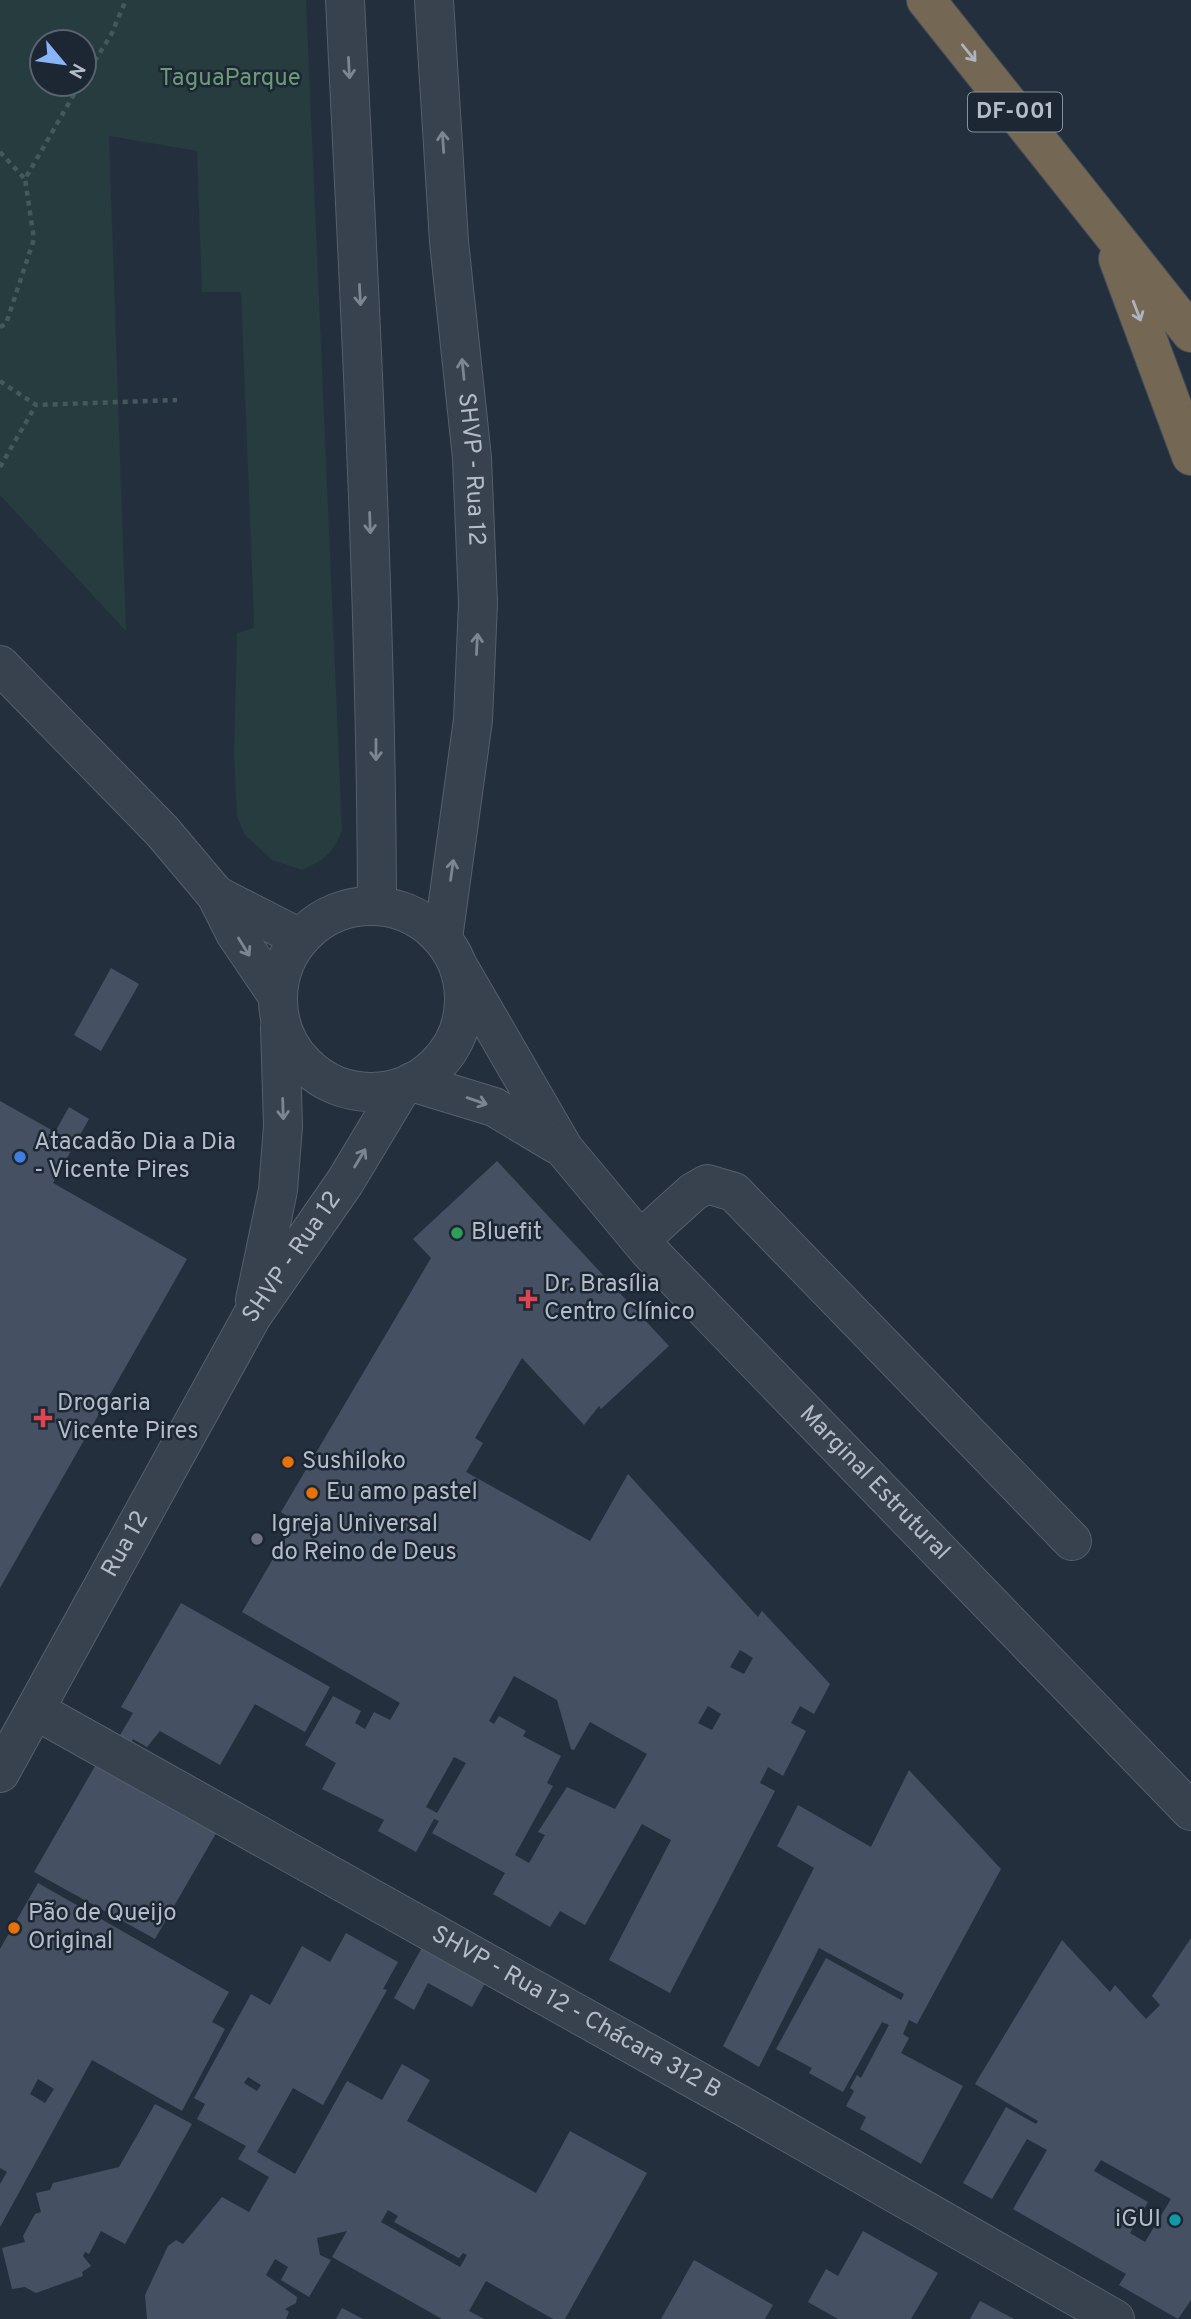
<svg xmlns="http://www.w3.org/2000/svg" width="1191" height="2319" font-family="Overpass,sans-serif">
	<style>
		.green { fill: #263c3f; fill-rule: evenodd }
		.building { fill: #455162; fill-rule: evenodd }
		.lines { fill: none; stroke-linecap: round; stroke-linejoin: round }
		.minor-casing { stroke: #565f6c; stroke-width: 40 }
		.highway-casing { stroke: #434c59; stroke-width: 40 }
		.path { stroke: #44595c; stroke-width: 4.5; stroke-dasharray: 5 5; stroke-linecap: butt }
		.minor { stroke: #38414e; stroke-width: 38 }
		.highway { stroke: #746855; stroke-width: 38 }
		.oneway { stroke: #aeb4bd }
		.oneway2 { stroke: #7c8592 }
		.shop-dot { fill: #3f7fe0; stroke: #1d2633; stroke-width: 2.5 }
		.leisure-dot { fill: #2e9e5b; stroke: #1d2633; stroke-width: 2.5 }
		.health-dot { fill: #e0444e; stroke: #1d2633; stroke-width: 2.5 }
		.food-dot { fill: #e8710a; stroke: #1d2633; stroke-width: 2.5 }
		.worship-dot { fill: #6b7280; stroke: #1d2633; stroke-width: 2.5 }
		.culture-dot { fill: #0f9aa8; stroke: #1d2633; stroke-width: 2.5 }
		.labels { text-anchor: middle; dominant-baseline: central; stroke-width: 5; stroke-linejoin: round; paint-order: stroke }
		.shield { fill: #1d2633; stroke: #878f9c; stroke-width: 2 }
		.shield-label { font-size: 23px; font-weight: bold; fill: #b4bcc9 }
		.park-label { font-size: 24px; fill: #6b9a76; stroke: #1d2633 }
		.street-label { font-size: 24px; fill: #b4bcc9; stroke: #1d2633 }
		.poi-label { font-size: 24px; fill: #b4bcc9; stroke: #1d2633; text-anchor: start }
	</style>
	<rect width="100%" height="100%" fill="#242f3e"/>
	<!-- green -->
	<path class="green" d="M0 0H306L342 830C334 852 324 861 302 870L272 860 245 835 237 816 234 754 237 633 253 628 254 621 241 292H202L197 151 109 136 126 631 0 495ZM84 42V84H42V42Z"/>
	<!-- building -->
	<path class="building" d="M111 968 139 984 101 1051 74 1035Z
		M0 1101 55 1132 69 1107 89 1119 53 1183 187 1259 0 1588Z
		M497 1161 669 1346 601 1409 599 1406 584 1425 522 1358 475 1438 483 1443 466 1472 590 1541 628 1474 758 1617 762 1611 830 1684 814 1714 800 1706 791 1723 806 1731 783 1776 768 1767 760 1783 775 1791 670 1993 609 1960 671 1840 642 1824 585 1925 560 1911 550 1927 493 1894 505 1873 432 1833 439 1821 434 1819 416 1852 378 1831 384 1820 322 1789 336 1763 305 1745 333 1696 361 1711 355 1723 365 1729 374 1712 390 1720 400 1703 242 1612 295 1521 281 1512 431 1258 413 1239ZM740 1650 753 1658 744 1674 730 1667ZM514 1676 557 1700 571 1749 574 1750 590 1722 647 1754 615 1809 567 1787 538 1832 545 1835 529 1863 515 1855 553 1786 547 1783 561 1756 523 1736 526 1731 499 1716 494 1724 489 1721ZM708 1706 721 1714 712 1730 698 1723ZM454 1757 466 1763 437 1813 426 1807Z
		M181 1603 330 1687 305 1732 255 1704 220 1765 160 1731 147 1747 133 1739 116 1771 218 1830 155 1939 34 1872 98 1761 103 1764 133 1713 121 1707Z
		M909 1770 1001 1869 917 2024 909 2020 903 2034 909 2038 901 2053 963 2086 921 2164 860 2129 866 2117 846 2106 854 2091 850 2088 857 2075 861 2078 889 2025 882 2022 843 2092 809 2073 812 2068 776 2049 826 1958 901 2000 904 1994 819 1948 759 2067 723 2046 814 1868 777 1846 798 1805 871 1847Z
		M38 1883 229 1992 212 2022 225 2029 182 2111 92 2060 0 2227V2184L7 2172 0 2168V1949ZM38 2079 54 2089 45 2103 30 2094Z
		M346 1933 398 1962 383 1989 387 1990 323 2105 293 2088 257 2152 295 2174 347 2081 382 2100 402 2064 430 2080 407 2121 536 2193 570 2131 647 2173 565 2319H553L486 2281 469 2311 484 2319H442L332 2257 347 2231 317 2238 320 2255 331 2260 309 2297 281 2280 288 2267 275 2259 266 2275 297 2297 296 2303 285 2309 289 2312 286 2319H147L145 2295 168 2246 176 2240 183 2244 222 2197 249 2212 269 2177 238 2159 246 2146 197 2119 205 2104 194 2098 251 1994 270 2005 302 1946 330 1962ZM248 2077 261 2085 257 2091 244 2083ZM388 2210 398 2216 394 2222 459 2258 463 2253 467 2255 460 2267 381 2222Z
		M1191 1938V2300L1178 2319 1119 2285 1126 2274 1013 2209 1047 2150 1027 2139 992 2199 963 2183 1006 2107 1036 2124 1038 2121 975 2084 1062 1940 1110 1992 1115 1985 1146 2019 1160 2005 1152 1996ZM1101 2160 1171 2199 1145 2242 1130 2233 1148 2202 1094 2171Z
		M424 1944 488 1978 472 2007 428 1983 414 2010 394 1998Z
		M155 2104 192 2124 125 2244 101 2231 89 2254 85 2252 83 2256 91 2266 82 2272 83 2276 36 2293 25 2287 12 2289 2 2248 25 2242 23 2236 35 2214 41 2212 36 2193 50 2190 53 2183 119 2167Z
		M863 2231 938 2273 911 2319H838L808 2302 826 2269 838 2276Z
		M694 2260 773 2305 765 2319H661Z
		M980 2301 982 2302 1014 2319H970Z
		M342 2308 363 2319H336Z"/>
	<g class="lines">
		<defs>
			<g id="minor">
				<path d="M345 0C360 302 376 603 377 905"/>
				<path id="s1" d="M434 0 449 242 472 458 478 603 473 720 443 938"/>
				<path d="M0 665 162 831 216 895 235 933 277 995"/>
				<path d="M216 895 300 938"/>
				<circle cx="371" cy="999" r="93"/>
				<path id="s2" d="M461 971 564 1149 649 1251 1191 1811"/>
				<path d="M412 1082 494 1107 556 1144"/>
				<path d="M640 1240 693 1192 707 1184 734 1192 1072 1541"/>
				<path d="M255 1300 278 1190 283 1126 280 1027"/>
				<path id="s3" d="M35 1710 744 2107 1115 2319"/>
				<path id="s4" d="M0 1773 252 1316 345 1182 402 1087"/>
			</g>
			<path id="highway" d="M926 0 1191 333
				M1118 259 1191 456"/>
		</defs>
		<!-- minor casing -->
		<use href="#minor" class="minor-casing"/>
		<!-- highway casing -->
		<use href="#highway" class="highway-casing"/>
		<!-- path -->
		<path class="path" d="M84 78 111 35 126 0
			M0 152 25 179
			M0 327 6 324 34 239 25 179 80 84
			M0 381 36 405 177 400
			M0 467 36 405"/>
		<!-- minor -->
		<use href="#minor" class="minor"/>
		<!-- highway -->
		<use href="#highway" class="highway"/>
	</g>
	<!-- one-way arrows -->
	<defs><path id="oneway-shaft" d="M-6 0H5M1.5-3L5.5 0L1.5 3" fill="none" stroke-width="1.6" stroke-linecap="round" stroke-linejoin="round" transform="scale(1.75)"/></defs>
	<g class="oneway">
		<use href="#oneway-shaft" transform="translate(969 53) rotate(51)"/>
		<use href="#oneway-shaft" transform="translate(1137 311) rotate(69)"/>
	</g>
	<g class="oneway2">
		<use href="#oneway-shaft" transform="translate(349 68) rotate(87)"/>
		<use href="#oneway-shaft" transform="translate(443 142) rotate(-94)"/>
		<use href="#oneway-shaft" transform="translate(360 295) rotate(87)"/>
		<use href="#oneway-shaft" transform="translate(463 369) rotate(-96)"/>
		<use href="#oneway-shaft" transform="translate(370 523) rotate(88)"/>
		<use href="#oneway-shaft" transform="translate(477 644) rotate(-87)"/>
		<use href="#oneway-shaft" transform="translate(376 750) rotate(90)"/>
		<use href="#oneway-shaft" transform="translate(452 870) rotate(-82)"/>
		<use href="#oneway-shaft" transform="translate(244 947) rotate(58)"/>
		<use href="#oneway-shaft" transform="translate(477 1101) rotate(19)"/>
		<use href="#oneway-shaft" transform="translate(283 1109) rotate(88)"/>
		<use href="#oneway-shaft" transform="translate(360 1158) rotate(-59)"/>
	</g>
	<!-- markers -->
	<circle class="shop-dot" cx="20" cy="1157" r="7"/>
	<circle class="leisure-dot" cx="457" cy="1233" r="7"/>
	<g class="health-dot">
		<path d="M524.5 1288.5h7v7h7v7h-7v7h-7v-7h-7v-7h7z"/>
		<path d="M39.5 1407.5h7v7h7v7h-7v7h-7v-7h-7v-7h7z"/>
	</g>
	<g class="food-dot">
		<circle cx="288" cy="1462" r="7"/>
		<circle cx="312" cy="1493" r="7"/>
		<circle cx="14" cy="1928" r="7"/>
	</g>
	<circle class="worship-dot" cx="257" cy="1539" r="7"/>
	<circle class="culture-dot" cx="1175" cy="2220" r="7"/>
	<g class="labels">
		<!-- shield labels -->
		<rect class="shield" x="968" y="92.5" width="94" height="39" rx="5"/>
		<g class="shield-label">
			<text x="1015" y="112">DF-001</text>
		</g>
		<!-- park labels -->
		<g class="park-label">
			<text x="230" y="79">TaguaParque</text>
		</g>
		<!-- street labels -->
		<g class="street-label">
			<text stroke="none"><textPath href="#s1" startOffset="471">SHVP - Rua 12</textPath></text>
			<text stroke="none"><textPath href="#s4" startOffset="593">SHVP - Rua 12</textPath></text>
			<text stroke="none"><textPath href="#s2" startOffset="662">Marginal Estrutural</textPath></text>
			<text stroke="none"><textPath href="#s4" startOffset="261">Rua 12</textPath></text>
			<text stroke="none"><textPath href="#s3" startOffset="620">SHVP - Rua 12 - Chácara 312 B</textPath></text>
		</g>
		<!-- poi labels -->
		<g class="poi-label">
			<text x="34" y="1143">Atacadão Dia a Dia<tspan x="34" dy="28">- Vicente Pires</tspan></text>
			<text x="471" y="1233">Bluefit</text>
			<text x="544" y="1285">Dr. Brasília<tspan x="544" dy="28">Centro Clínico</tspan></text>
			<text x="57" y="1404">Drogaria<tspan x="57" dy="28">Vicente Pires</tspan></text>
			<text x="302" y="1462">Sushiloko</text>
			<text x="326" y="1493">Eu amo pastel</text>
			<text x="271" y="1525">Igreja Universal<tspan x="271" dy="28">do Reino de Deus</tspan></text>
			<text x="28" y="1914">Pão de Queijo<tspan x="28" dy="28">Original</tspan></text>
			<text x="1161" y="2220" text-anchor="end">iGUI</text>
		</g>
	</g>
	<!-- north arrow -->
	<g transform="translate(63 63) rotate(119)"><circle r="33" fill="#1d2633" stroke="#59626f" stroke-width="2"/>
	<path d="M0-5L12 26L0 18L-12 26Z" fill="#8ab4f8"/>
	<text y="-10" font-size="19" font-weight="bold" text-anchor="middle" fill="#b4bcc9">N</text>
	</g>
</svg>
